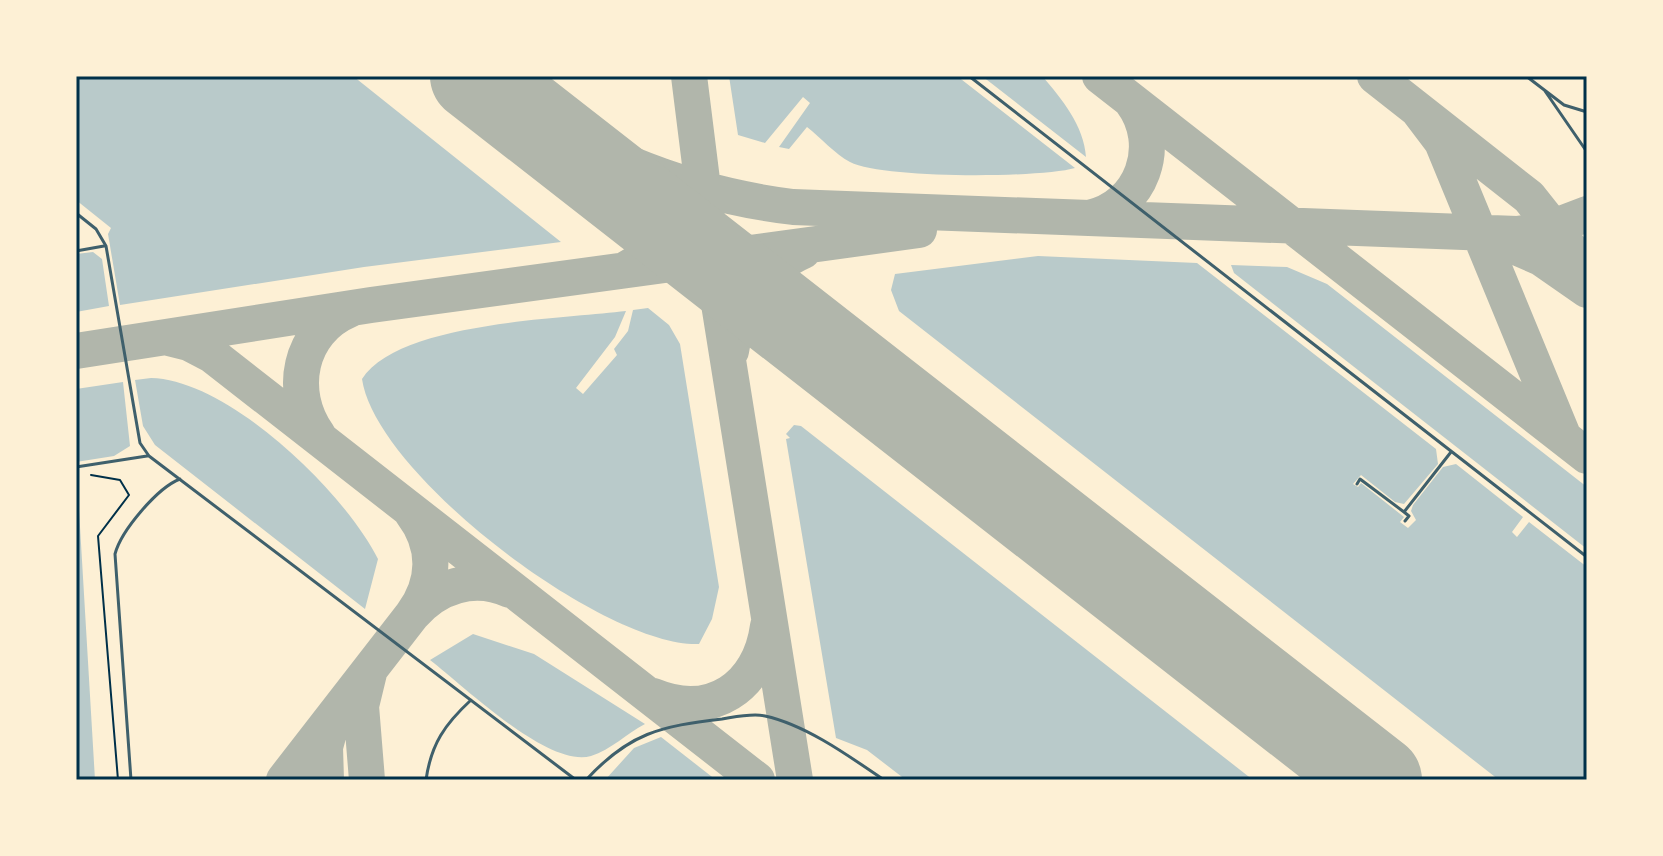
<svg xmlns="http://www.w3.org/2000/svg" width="1663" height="856" font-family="'Open Sans',sans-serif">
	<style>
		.green { fill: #b9caca }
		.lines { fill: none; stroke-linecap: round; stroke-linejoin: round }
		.taxiway { stroke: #b1b6ab; stroke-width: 36 }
		.runway { stroke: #b1b6ab; stroke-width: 90 }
		.path { stroke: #003049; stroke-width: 2 }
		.service { stroke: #3f606c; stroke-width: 3 }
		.neatline { fill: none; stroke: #003049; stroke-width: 3 }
	</style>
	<rect width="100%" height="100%" fill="#fdf0d5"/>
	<!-- green -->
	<path class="green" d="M76 76H353L561 242 364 267 120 305 108 234 111 228 76 200Z
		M729 76H957L1075 168C1041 178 883 179 850 162 835 154 821 138 807 127L789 149 779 147 810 103 803 97 765 143 738 135Z
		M982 76H1042C1062 99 1084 126 1086 157Z
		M93 252 102 259 109 306 76 312V254Z
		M1038 256 1197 263 1436 449 1438 464 1404 504 1395 502 1361 475 1353 484 1358 487 1361 483 1404 517 1400 522 1408 528 1416 520 1411 511 1413 505 1443 467 1456 464 1523 517 1512 532 1517 537 1529 522 1587 567V780H1499L899 311 891 290 895 274Z
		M1231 265 1287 267 1327 284 1587 487V549L1234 273Z
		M648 308 669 325 680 344 719 587 712 619 699 644C604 647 376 475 362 379 398 322 561 319 626 311L615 337 576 388 583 394 617 355 614 349 628 331 633 310Z
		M151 378C230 380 345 493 378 559L365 609 155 445 143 426 135 380Z
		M123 382 130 446 114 456 76 462V389Z
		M794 425 801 426 1253 780H906L867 750 836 738 786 439 790 438 786 434Z
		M77 476 95 780H76Z
		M473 634 534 654 645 724C627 733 611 750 591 756 548 768 465 687 430 660Z
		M661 737 716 780H605L634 748Z"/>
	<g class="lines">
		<!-- taxiway -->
		<path class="taxiway" d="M689 76 712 260 795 780
			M1100 76 1587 456
			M1375 76 1529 197 1587 270
			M482 82C578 148 677 193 793 207L1517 234 1545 230 1587 214
			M1417 109 1442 142 1562 433
			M1089 218C1142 207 1164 145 1132 102
			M1495 238 1541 258 1587 290
			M626 269C665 249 692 218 699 175
			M169 338 189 343 212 355 757 780
			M76 351 371 305 919 230
			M731 351C737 308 762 269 803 251
			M318 435C287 392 299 331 349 310
			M412 513C437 546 436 583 412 615 437 586 474 574 510 590
			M653 696C711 720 760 687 768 626
			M284 780 412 615
			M326 780 325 747 332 721
			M367 780 361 706 369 673"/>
		<!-- runway -->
		<path class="runway" d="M475 76 1377 780"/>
		<!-- path -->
		<path class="path" d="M91 475 120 480 129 495 98 536 118 780"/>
		<!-- service -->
		<path class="service" d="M969 76 1587 557
			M1526 76 1564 105 1587 112
			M1545 91 1587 152
			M76 213 96 229 106 246 140 443 149 456 576 780
			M76 251 104 246
			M76 467 147 456
			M1357 484 1360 479 1404 512 1451 452
			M1404 512 1409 516 1405 521
			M131 780 115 554C121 531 157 488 180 479
			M426 780C431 744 445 724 471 700
			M586 780C629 733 661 726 722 719 735 717 752 713 765 716 806 725 849 756 884 780"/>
	</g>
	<!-- border -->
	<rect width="1663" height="856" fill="none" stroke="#fdf0d5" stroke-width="156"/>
	<rect x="78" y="78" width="1507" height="700" class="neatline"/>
</svg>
